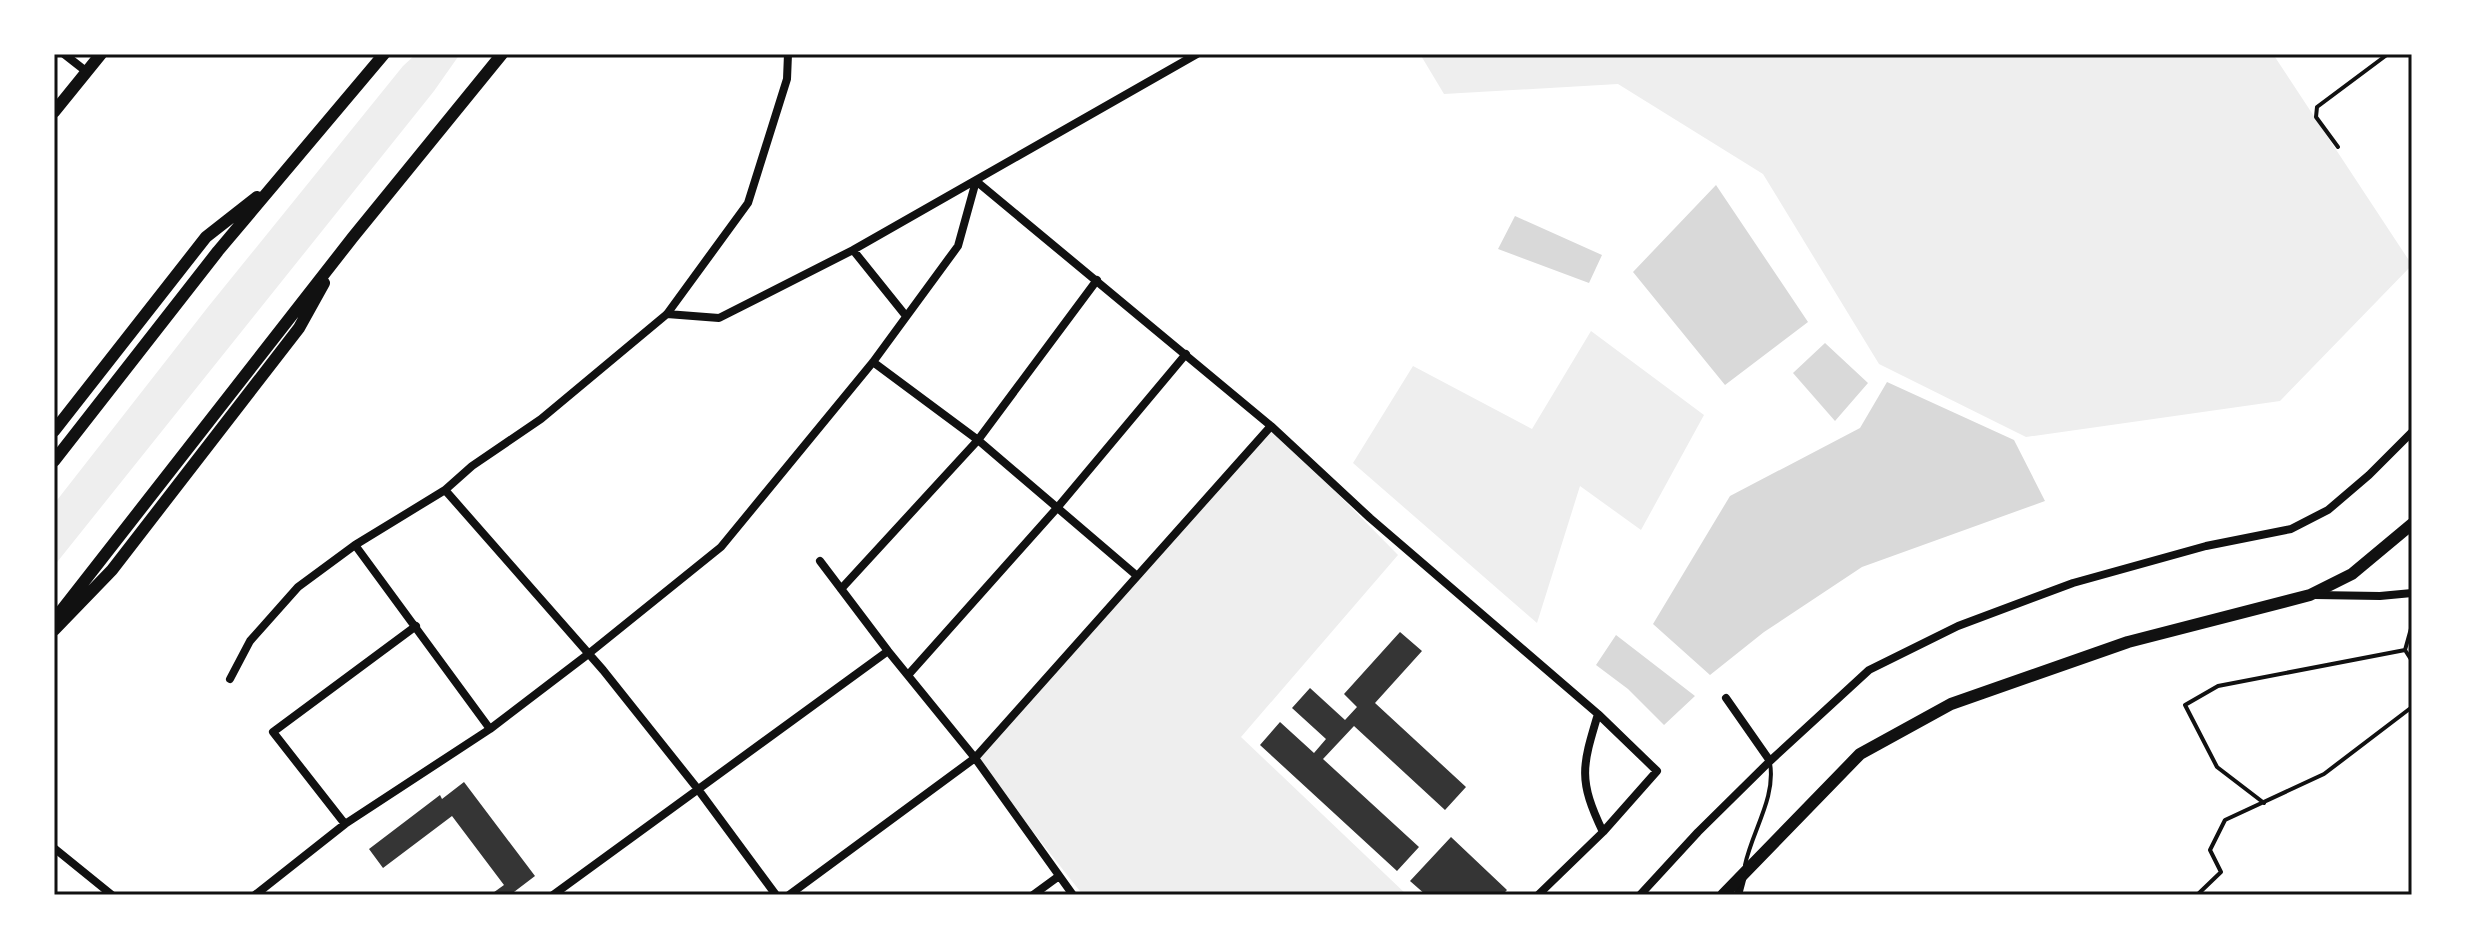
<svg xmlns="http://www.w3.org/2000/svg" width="2466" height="949" font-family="'Asap Condensed',sans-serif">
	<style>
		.green { fill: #eee }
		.water { fill: #d9d9d9 }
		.building { fill: #353535 }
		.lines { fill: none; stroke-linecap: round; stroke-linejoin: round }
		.service { stroke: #111; stroke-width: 4 }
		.minor { stroke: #111; stroke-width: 8 }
		.primary { stroke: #111; stroke-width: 12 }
		.trunk { stroke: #111; stroke-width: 12 }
		.neatline { fill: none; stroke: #111; stroke-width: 3 }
	</style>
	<rect width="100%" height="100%" fill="#fff"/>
	<!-- green -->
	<path class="green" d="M416 54H460L434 91 54 566V504L208 307 403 66Z
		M1420 54H2273L2412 265 2280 401 2026 437 1879 364 1763 174 1618 84 1444 94Z
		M1591 331 1704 415 1641 530 1580 486 1537 623 1353 463 1413 366 1532 429Z
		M1271 426 1398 555 1241 737 1407 895H1083L975 758Z"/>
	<!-- water -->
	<path class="water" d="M1716 185 1808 322 1725 385 1633 272Z
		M1515 216 1602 255 1589 283 1498 249Z
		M1825 343 1868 383 1835 421 1793 373Z
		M1887 382 2014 440 2045 501 1862 567 1764 632 1710 675 1653 624 1730 496 1860 428Z
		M1616 635 1695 696 1664 725 1628 689 1596 665Z"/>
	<!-- building -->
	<path class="building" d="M1400 632 1422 651 1375 703 1466 787 1445 810 1354 726 1323 759 1419 847 1397 871 1260 745 1280 722 1314 753 1326 739 1292 708 1310 688 1345 720 1357 707 1344 694Z
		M464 782 535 876 510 895H490L504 885 452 816 383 868 369 849 440 795 442 799Z
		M1451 837 1507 890 1502 895H1426L1410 881Z"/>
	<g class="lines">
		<!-- service -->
		<path class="service" d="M2338 147 2316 117 2317 107 2388 54
			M2412 625 2405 650 2412 661
			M2264 803 2217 767 2185 705 2218 686 2405 650
			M1745 865C1752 831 1776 798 1770 763
			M2197 895 2221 872 2210 850 2225 820 2324 774 2412 707"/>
		<!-- minor -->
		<path class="minor" d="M64 54 87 72
			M853 250 906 316
			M667 314 719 318 853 250 1197 54
			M873 362 978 440 1136 575
			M445 490 603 670 697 788 776 895
			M355 545 490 729
			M820 561 888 651 975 758 1073 895
			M841 589 978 440 1097 280
			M2315 595 2380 596 2412 593
			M909 674 1057 508 1186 354
			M230 679 250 641 298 587 355 545 445 490 472 466 541 419 667 314 748 203 787 79 788 54
			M1726 698 1770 761
			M1598 714C1582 767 1578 780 1603 832
			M345 824 273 732 416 626
			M54 848 112 895
			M255 895 345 824 490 729 587 655 721 547 873 362 958 246 976 181 1271 426 1370 518 1598 714 1657 771 1603 832 1538 895
			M553 895 888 651
			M789 895 975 758 1271 426
			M1033 895 1059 876
			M1640 895 1698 832 1770 761 1869 670 1958 626 2073 583 2206 546 2291 529 2328 510 2369 475 2412 432
			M1738 895 1743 876"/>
		<!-- primary -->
		<path class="primary" d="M1723 895 1860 754 1951 704 2128 642 2310 595 2352 574 2412 524"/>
		<!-- trunk -->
		<path class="trunk" d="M54 112 101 54
			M54 431 206 237 257 197
			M54 461 218 251 384 54
			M54 620 353 237 502 54
			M54 630 112 570 299 328 324 283"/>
	</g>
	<!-- border -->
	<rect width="2466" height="949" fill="none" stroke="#ffffff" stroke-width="112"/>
	<rect x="56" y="56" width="2354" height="837" class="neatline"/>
</svg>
